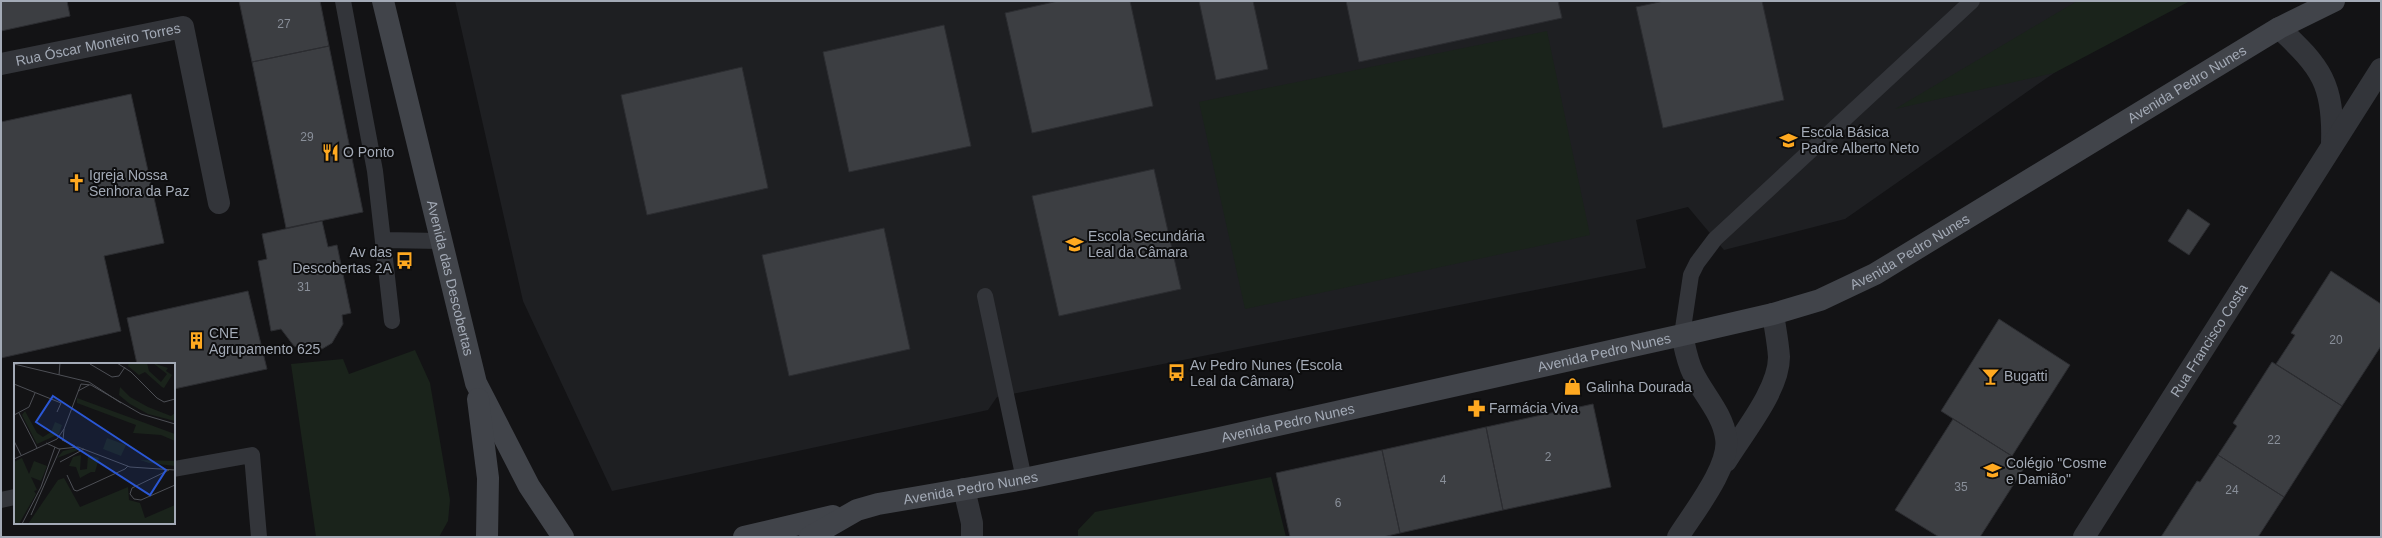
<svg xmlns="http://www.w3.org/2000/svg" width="2382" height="538" font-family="Helvetica,sans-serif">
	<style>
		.built { fill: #1e1f22 }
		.green { fill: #1a231b }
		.building { fill: #3c3e42; stroke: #2c2d31 }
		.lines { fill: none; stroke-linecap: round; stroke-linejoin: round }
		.lane { stroke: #33353a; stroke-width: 16 }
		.street { stroke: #33353a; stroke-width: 22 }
		.secondary { stroke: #41444a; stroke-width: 22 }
		.labels { text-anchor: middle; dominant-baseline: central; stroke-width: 4; stroke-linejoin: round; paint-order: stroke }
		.number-label { font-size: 12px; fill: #898f99 }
		.street-label { font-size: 14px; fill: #a3aab6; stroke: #0e0e0f }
		.poi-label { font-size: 14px; fill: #a3aab6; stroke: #0e0e0f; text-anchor: start }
		.inset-road { fill: none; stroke: #4d4f55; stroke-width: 1 }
		.view { fill: #2a57d5; fill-opacity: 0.15; stroke: #2a57d5; stroke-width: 2 }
		.inset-edge { fill: none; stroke: #a3aab6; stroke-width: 2 }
	</style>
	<rect width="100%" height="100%" fill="#131315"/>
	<!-- built -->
	<path class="built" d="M455 1H2161L2054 73 1845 219 1724 250 1688 207 1636 220 1646 268 1007 395 997 397 988 410 612 491 523 301Z"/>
	<!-- green -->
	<path class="green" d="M2077 1H2190L2054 73 1895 109Z
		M1547 31 1590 235 1245 309 1199 102Z
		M415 350 430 383 450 500 448 521 439 537H316L291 364 343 359 349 374Z
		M1271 477 1286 537H1078V530L1095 512Z"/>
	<!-- building -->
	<path class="building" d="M1 1H67L70 16 1 31Z
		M239 1H320L329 46 252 62Z
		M1058 1H1130L1153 106 1032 133 1005 13Z
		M1199 1H1253L1268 69 1216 80Z
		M1346 1H1558L1562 18 1359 62Z
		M1664 1H1762L1784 100 1663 128 1636 7Z
		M944 25 971 146 849 172 823 52Z
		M329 46 363 212 286 228 252 62Z
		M742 67 768 188 647 215 621 95Z
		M131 94 164 243 104 256 121 331 1 358V122Z
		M1154 169 1181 289 1059 316 1032 196Z
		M2188 209 2210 224 2189 255 2168 241Z
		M322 221 328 247 337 245 351 313 342 315 343 324 332 343 322 349 308 351 294 346 281 329 271 331 258 261 267 259 262 234Z
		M884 228 910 349 789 376 762 255Z
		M2331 271 2381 304V346L2342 406 2276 364 2295 335 2291 333Z
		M248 291 267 369 174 389V364H137L127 318Z
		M1999 319 2070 365 2012 456 1941 411Z
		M2272 362 2342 406 2284 497 2218 455 2237 426 2233 423Z
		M1593 404 1611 487 1503 510 1486 427Z
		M1953 419 2026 465 1980 537H1939L1895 510Z
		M1486 427 1503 510 1400 533 1382 450Z
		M1382 450 1400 533 1383 537H1290L1276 473Z
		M2218 455 2284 497 2258 537H2161L2197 481 2200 482Z"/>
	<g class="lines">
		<!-- lane -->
		<path class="lane" d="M343 1 375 171 392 321
			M383 240 441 241
			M985 296 1024 479
			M1682 335 1691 275 1697 263 1715 239 1972 1
			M174 469 252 455 259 537
			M1 500 15 497"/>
		<!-- street -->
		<g class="street">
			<path d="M2279 28C2321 67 2334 84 2332 143"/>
			<path id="s1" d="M1 64 183 27 219 203"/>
			<path d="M1726 461C1743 433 1779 390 1779 357 1778 342 1775 328 1773 314"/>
			<path d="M964 489 972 523V537"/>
			<path d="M1678 537C1693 513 1731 466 1726 438 1723 414 1703 394 1693 373 1687 361 1685 348 1682 335"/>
			<path id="s2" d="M2084 537 2381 69"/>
		</g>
		<!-- secondary -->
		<g class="secondary">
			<path id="s3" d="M383 1 476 383 529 486 563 537"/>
			<path d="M478 399 488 478 487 537"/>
			<path d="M744 537 833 516"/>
			<path id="s4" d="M810 537 857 510 878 504 1024 479 1206 441 1682 335 1773 314 1820 300 1875 274 2279 28 2334 1"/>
		</g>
	</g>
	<!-- icons -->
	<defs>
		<symbol id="school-bare" viewBox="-9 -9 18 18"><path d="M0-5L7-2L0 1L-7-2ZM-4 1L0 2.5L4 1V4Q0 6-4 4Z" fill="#ffa920" stroke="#0e0e0f" stroke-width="2.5" paint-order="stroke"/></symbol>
		<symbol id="restaurant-bare" viewBox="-9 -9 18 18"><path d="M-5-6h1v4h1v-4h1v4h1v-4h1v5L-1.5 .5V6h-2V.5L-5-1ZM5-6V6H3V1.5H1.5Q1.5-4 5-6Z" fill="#ffa920" stroke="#0e0e0f" stroke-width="2.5" paint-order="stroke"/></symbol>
		<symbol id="church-bare" viewBox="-9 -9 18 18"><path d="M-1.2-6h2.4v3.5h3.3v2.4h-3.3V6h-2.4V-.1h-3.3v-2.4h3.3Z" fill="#ffa920" stroke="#0e0e0f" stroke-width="2.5" paint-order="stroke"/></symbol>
		<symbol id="bus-bare" viewBox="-9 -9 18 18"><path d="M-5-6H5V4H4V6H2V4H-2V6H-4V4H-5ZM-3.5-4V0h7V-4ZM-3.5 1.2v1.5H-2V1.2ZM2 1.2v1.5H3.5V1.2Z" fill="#ffa920" stroke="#0e0e0f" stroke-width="2.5" paint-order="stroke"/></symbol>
		<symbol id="building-bare" viewBox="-9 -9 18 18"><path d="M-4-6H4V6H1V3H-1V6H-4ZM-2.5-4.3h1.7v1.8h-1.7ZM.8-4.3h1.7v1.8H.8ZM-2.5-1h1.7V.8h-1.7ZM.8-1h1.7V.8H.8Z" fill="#ffa920" stroke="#0e0e0f" stroke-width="2.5" paint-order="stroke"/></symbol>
		<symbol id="bar-bare" viewBox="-9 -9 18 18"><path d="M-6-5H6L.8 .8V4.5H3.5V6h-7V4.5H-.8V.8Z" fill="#ffa920" stroke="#0e0e0f" stroke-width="2.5" paint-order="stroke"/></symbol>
		<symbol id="shop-bare" viewBox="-9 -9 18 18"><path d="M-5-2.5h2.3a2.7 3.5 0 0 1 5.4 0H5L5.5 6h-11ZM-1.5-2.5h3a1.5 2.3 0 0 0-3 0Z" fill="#ffa920" stroke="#0e0e0f" stroke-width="2.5" paint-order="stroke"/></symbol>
		<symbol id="pharmacy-bare" viewBox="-9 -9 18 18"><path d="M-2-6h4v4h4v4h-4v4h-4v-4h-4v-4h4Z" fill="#ffa920" stroke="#0e0e0f" stroke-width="2.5" paint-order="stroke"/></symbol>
	</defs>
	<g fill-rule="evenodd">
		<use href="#school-bare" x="1776" y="128" width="25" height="25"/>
		<use href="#restaurant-bare" x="318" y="140" width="25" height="25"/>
		<use href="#church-bare" x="64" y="170" width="25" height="25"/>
		<use href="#school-bare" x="1062" y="232" width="25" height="25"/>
		<use href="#bus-bare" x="392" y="248" width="25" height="25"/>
		<use href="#building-bare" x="184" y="328" width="25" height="25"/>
		<use href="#bus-bare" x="1164" y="360" width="25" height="25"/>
		<use href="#bar-bare" x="1978" y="364" width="25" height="25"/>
		<use href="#shop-bare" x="1560" y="374" width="25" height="25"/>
		<use href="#pharmacy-bare" x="1464" y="396" width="25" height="25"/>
		<use href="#school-bare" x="1980" y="458" width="25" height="25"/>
	</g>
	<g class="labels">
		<!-- number labels -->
		<g class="number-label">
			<text x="284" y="24">27</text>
			<text x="307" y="137">29</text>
			<text x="304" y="287">31</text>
			<text x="2336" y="340">20</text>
			<text x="2274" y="440">22</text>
			<text x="1548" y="457">2</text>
			<text x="1443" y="480">4</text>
			<text x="1961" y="487">35</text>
			<text x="2232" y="490">24</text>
			<text x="1338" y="503">6</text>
		</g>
		<!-- street labels -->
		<g class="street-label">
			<text stroke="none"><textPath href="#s1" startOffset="99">Rua Óscar Monteiro Torres</textPath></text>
			<text stroke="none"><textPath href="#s4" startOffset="1466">Avenida Pedro Nunes</textPath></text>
			<text stroke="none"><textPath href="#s4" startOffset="1142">Avenida Pedro Nunes</textPath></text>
			<text stroke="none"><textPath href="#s3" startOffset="285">Avenida das Descobertas</textPath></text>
			<text stroke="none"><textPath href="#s2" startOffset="233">Rua Francisco Costa</textPath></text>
			<text stroke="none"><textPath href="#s4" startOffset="818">Avenida Pedro Nunes</textPath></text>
			<text stroke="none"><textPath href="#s4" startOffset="494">Avenida Pedro Nunes</textPath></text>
			<text stroke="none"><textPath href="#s4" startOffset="170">Avenida Pedro Nunes</textPath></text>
		</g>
		<!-- poi labels -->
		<g class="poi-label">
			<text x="1801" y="132">Escola Básica<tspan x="1801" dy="16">Padre Alberto Neto</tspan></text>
			<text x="343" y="152">O Ponto</text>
			<text x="89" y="175">Igreja Nossa<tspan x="89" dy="16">Senhora da Paz</tspan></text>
			<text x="1088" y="236">Escola Secundária<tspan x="1088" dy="16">Leal da Câmara</tspan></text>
			<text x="392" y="252" text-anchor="end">Av das<tspan x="392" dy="16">Descobertas 2A</tspan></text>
			<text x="209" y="333">CNE<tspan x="209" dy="16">Agrupamento 625</tspan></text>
			<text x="1190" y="365">Av Pedro Nunes (Escola<tspan x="1190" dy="16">Leal da Câmara)</tspan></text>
			<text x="2004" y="376">Bugatti</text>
			<text x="1586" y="387">Galinha Dourada</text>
			<text x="1489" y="408">Farmácia Viva</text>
			<text x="2006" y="463">Colégio "Cosme<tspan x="2006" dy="16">e Damião"</tspan></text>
		</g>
	</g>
	<!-- overview -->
	<g transform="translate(14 363)">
		<rect width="161" height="161" fill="#131315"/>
		<path d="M115 0H133L135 8 147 19 153 11 139 0 154 5 152 8 158 12 150 25 148 24 131 9 125 12 114 3ZM106 24 116 34 134 44 157 53 161 50V58L134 51 116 41 105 32ZM63 35 161 71V78L147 72 119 70 122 62 63 40ZM11 48 23 70 29 74 37 69 41 59 48 62 45 71 23 81 8 52ZM93 75 112 82 107 93 89 86ZM62 85 64 87 43 95 49 88ZM67 92 66 107 73 106 74 92 85 95 81 109H77L66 115 62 104 55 103 59 94ZM8 95 15 111 20 98 33 103 27 118 17 114 23 127 20 128 22 131 5 161H0V99ZM126 97 161 98V103L135 100ZM50 115 66 144 114 124 115 137 126 140 131 155 161 142V161H14L44 117Z" fill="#1a231b"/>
		<path class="inset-road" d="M103 0 117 9 143 35 150 39 161 36M0 1 75 19 107 40M76 1 98 14 105 13 111 4M45 12 46 0M0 21 47 40 43 49M67 21 77 22 127 51 161 61M64 28 75 22M5 50 23 85M0 52 15 44 21 30M48 77 61 83M49 77 50 66 67 21M0 78 7 92M32 80 45 86 64 84 116 104 161 107M0 96 43 76 50 66M46 99 70 86M155 107 118 125 116 131 120 136 127 137 161 122M53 112 60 127 63 128 111 106 114 103M17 152 46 86M8 161 27 124 41 84"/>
		<path class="view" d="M39 33 152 107 136 132 22 59Z"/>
		<rect width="161" height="161" class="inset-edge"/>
	</g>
	<!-- border -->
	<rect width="2382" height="538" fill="none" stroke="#a3aab6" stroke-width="4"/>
</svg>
